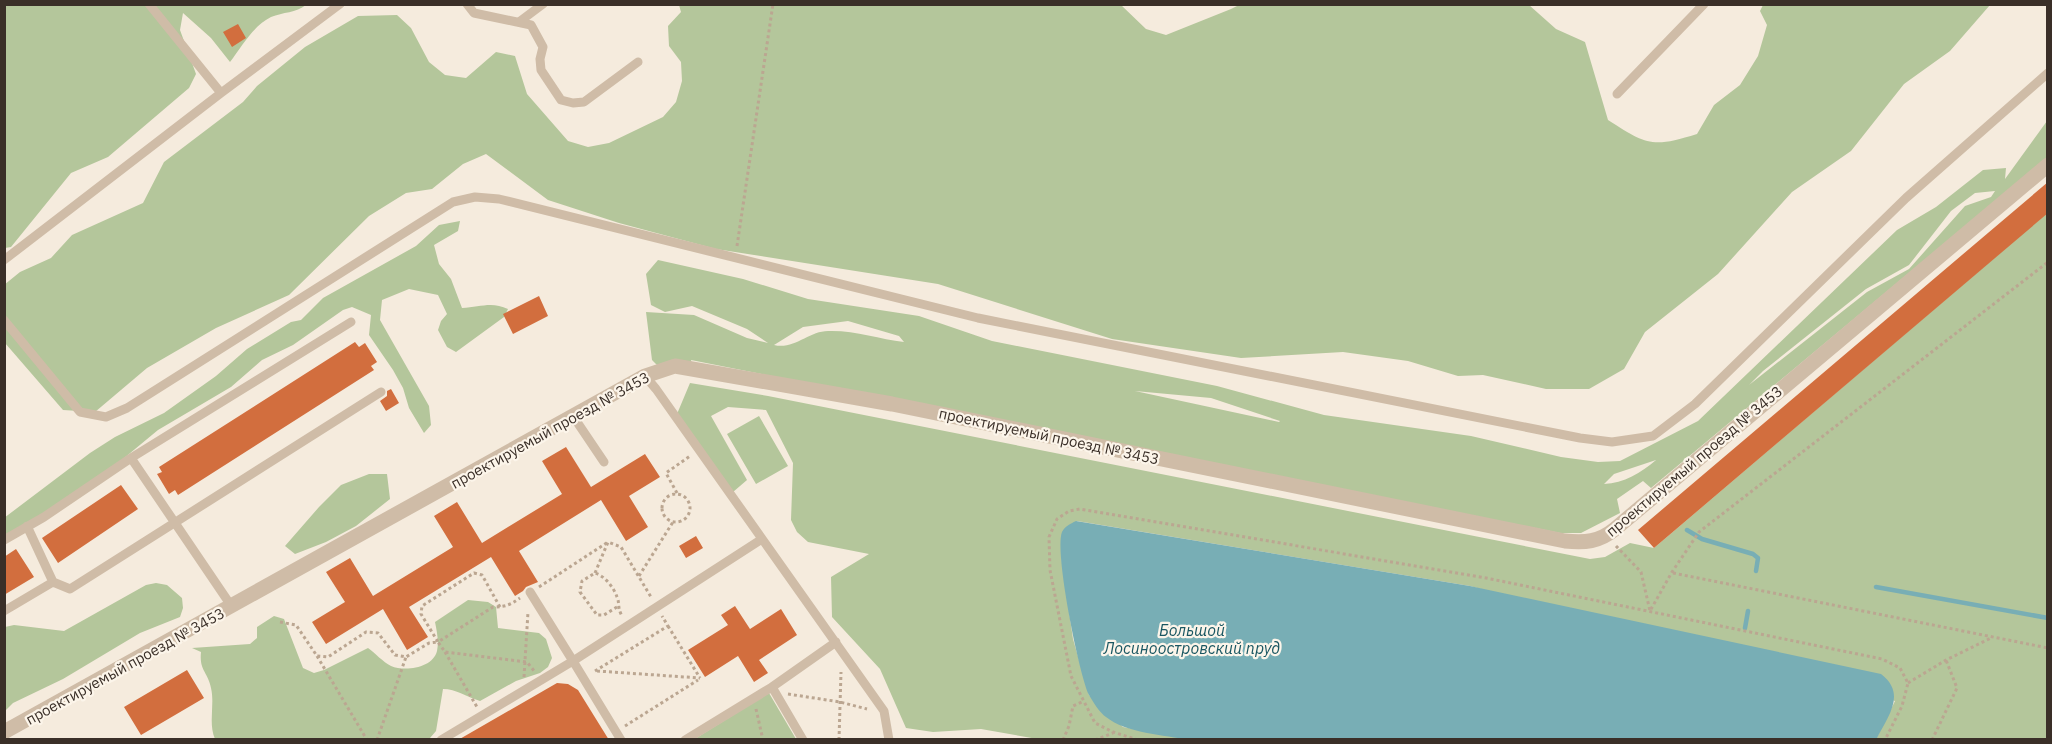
<svg xmlns="http://www.w3.org/2000/svg" width="2052" height="744" font-family="'IBM Plex Sans',sans-serif">
	<style>
		.green { fill: #b4c69b; fill-rule: evenodd }
		.water { fill: #78aeb5 }
		.lines { fill: none; stroke-linecap: round; stroke-linejoin: round }
		.stream { stroke: #78aeb5; stroke-width: 4.5 }
		.building { fill: #d26e3e }
		.path { stroke: #bba691; stroke-width: 3; stroke-dasharray: 3 3; stroke-linecap: butt }
		.lane { stroke: #cfbca7; stroke-width: 9 }
		.street { stroke: #cfbca7; stroke-width: 15 }
		.labels { text-anchor: middle; dominant-baseline: central; stroke-width: 4.5; stroke-linejoin: round; paint-order: stroke }
		.street-label { font-size: 15px; fill: #3a2f28; stroke: #fcf5ea }
		.water-label { font-size: 16px; font-style: italic; fill: #195661; stroke: #fcf5ea }
	</style>
	<rect width="100%" height="100%" fill="#f5ebdd"/>
	<!-- green -->
	<path class="green" d="M4 5H306C296 13 283 12 271 17 253 26 242 46 230 62L211 38 183 13 180 30 196 74 189 88 108 157 71 173 11 247 5 248Z
		M679 5H1121L1146 29 1166 35 1231 9 1239 5H1529L1556 29 1585 42 1608 120C1647 145 1652 148 1697 134L1714 105 1740 85 1758 56 1767 25 1760 11 1763 5H1990L1950 51 1904 84 1851 151 1792 192 1718 274 1645 332 1624 369 1589 389H1546L1483 375 1458 376 1408 361 1343 352 1241 358 1112 339 938 284 716 249 619 223 548 200 486 154 463 164 432 189 406 193 369 216 289 295 216 328 147 368 95 412 63 410 5 343 4 285 20 272 51 258 72 235 143 203 164 162 243 102 257 86 305 47 358 16 397 15 411 28 429 62 445 75 466 78 496 52 515 56 527 94 568 141 588 147 609 143 663 117 676 102 682 81 681 62 669 46 668 26 681 12Z
		M2047 121V158L1651 488 1643 481 1617 499 1620 513 1581 533H1560L691 360 692 364 657 365 652 360 646 312 694 315 747 338 768 343 747 329 692 306 665 312 651 305 646 274 658 260 743 279 808 299 919 316 992 341 1217 386 1324 415 1471 436 1561 457 1598 462 1620 461 1698 421 1897 230 1936 207 1983 170 2006 168 2005 179ZM1995 191 1991 197 1965 206 1909 269 1867 292 1749 385 1763 371 1866 289 1909 265 1951 211 1975 193ZM848 321 899 336 904 342C879 339 854 330 828 331 809 331 794 350 774 345L803 327ZM1135 391 1211 398 1280 421 1279 422ZM1656 460C1641 473 1624 483 1604 484L1614 474Z
		M2047 213V739H1876L1895 701 1470 586 1077 521 1061 543 1062 563 1073 639 1089 695 1123 727 1190 739 1043 740 981 729 933 732 906 728 880 669 832 617 831 577 869 554 808 542 797 532 791 520 793 463 766 410 728 407 711 416 747 480 733 492 677 414 690 383 768 396 1590 559 1605 557 1630 543 1654 548Z
		M460 221 458 231 434 245 439 264 451 279 462 308C480 307 492 301 508 309L504 317 456 352 447 347 438 330 441 321 447 314 438 295 409 289 382 300 380 320 429 406 431 425 424 433 409 408 403 388 393 370 369 335 371 315 352 307 343 310 293 345 262 360 231 387 158 430 65 507 5 539 4 518 90 453 115 437 164 413 216 376 247 349 291 322 301 320 323 298 416 246 439 225Z
		M759 416 788 466 756 484 727 434Z
		M369 474H387L390 499 356 526 326 542 295 554 285 546 319 507 341 485Z
		M156 583 167 585 182 598 183 608 180 617 140 633 63 679 13 703 5 711V627L14 625 64 631 146 585Z
		M468 600 488 602 496 607 498 628 539 633 546 639 552 658 548 667 540 673 516 681 480 701C467 697 456 689 443 689L436 731 430 738 425 739H215C208 723 215 705 211 688 208 672 199 671 201 652L192 648 250 644 257 638V627L274 616 284 619 303 668 314 673 324 670 368 648C375 653 383 662 391 666 405 672 433 668 437 651 439 642 437 632 435 622Z
		M769 693 796 739 693 740Z"/>
	<!-- water -->
	<path class="water" d="M1076 521 1470 586 1881 674C1907 694 1888 716 1876 740H1190C1164 735 1126 733 1106 717 1100 713 1093 702 1089 695 1079 674 1054 551 1062 532 1065 526 1070 524 1076 521Z"/>
	<g class="lines">
		<!-- stream -->
		<path class="stream" d="M1687 530 1702 539 1753 554 1758 558 1756 571
			M1876 587 2048 618
			M1745 628 1748 611"/>
	</g>
	<!-- building -->
	<path class="building" d="M238 24 246 38 232 47 223 32Z
		M2048 182V213L1654 548 1638 530Z
		M539 296 548 316 513 334 503 314Z
		M355 342 359 347 365 343 377 362 371 366 374 370 178 495 175 490 169 494 157 474 162 472 159 467Z
		M391 389 399 403 386 411 380 401 387 396V391Z
		M566 447 591 487 645 454 660 477 629 496 648 527 626 541 601 500 519 551 538 582 526 587 523 591 515 596 491 557 409 607 428 637 407 650 383 609 326 644 312 622 345 602 326 572 350 558 373 596 453 547 434 516 457 502 482 543 562 494 542 461Z
		M121 485 138 509 58 563 42 538Z
		M696 536 703 548 686 558 679 546Z
		M16 549 34 577 4 595V557Z
		M735 606 750 629 781 609 797 635 759 660 768 673 754 682 738 656 705 677 688 650 728 625 721 615Z
		M187 670 204 698 141 735 124 707Z
		M557 683 568 684 578 690 609 740H458Z"/>
	<g class="lines">
		<!-- path -->
		<path class="path" d="M737 246 773 4
			M677 493 666 473 690 456
			M662 508a14 14 0 1 1 28 0a14 14 0 1 1-28 0Z
			M1616 546 1641 572 1650 611 1672 572 1699 532 2048 262
			M595 573 608 542 621 547 651 597
			M1673 573 2048 648
			M639 576 673 522
			M539 587 608 542
			M500 607 482 575 474 573 422 606 421 614 438 642 493 607C505 607 510 605 520 598
			M617 607 604 615H597L580 592 582 581 595 573C605 576 614 588 617 597 620 604 617 607 622 616
			M280 622 296 625 317 656 328 657 366 632 378 633 395 655 406 657 429 643 438 642 445 652 527 662 535 672
			M668 626 700 678
			M445 652 477 707
			M317 656 367 740
			M595 671 668 626 662 616
			M597 671 700 678
			M524 677 528 612
			M1908 683 1946 660 1991 638
			M788 694 840 702 867 709
			M756 709 763 740
			M625 726 698 680
			M377 740 406 657
			M839 740 841 672
			M1063 740 1069 726 1073 706 1084 701
			M1095 740 1113 733
			M1138 740 1113 732 1095 723 1071 676 1050 570 1049 537 1057 519 1069 511 1080 509 1486 578 1882 659 1900 668 1908 683 1902 706 1885 740
			M1932 740 1957 688 1946 660"/>
		<!-- lane -->
		<path class="lane" d="M149 4 221 93
			M467 4 474 13 531 25 543 47 540 59 541 70 561 100 573 103 584 102 638 62
			M519 22 543 4
			M1617 94 1704 4
			M4 260 221 93 340 4
			M4 320 80 412 106 417 127 408 453 202 475 197 499 199 978 318 1580 438 1612 442 1653 436 1695 404 1906 198 2048 73
			M645 376 656 389 884 711 889 740
			M573 416 604 462
			M131 458 232 607
			M27 526 53 582 70 589 381 392
			M4 540 44 517 131 458 351 322
			M530 592 573 661 762 539
			M4 611 53 582
			M441 740 573 661 621 740
			M685 740 772 687
			M803 740 772 687 836 642"/>
		<!-- street -->
		<path class="street" d="M4 732 645 376 675 366 892 404 1565 541C1585 543 1599 542 1615 529L2048 165"/>
	</g>
	<g class="labels">
		<!-- street labels -->
		<g class="street-label">
			<text transform="translate(550 430) rotate(-29)">проектируемый проезд № 3453</text>
			<text transform="translate(1049 436) rotate(12)">проектируемый проезд № 3453</text>
			<text transform="translate(1694 461) rotate(-40)">проектируемый проезд № 3453</text>
			<text transform="translate(125 666) rotate(-29)">проектируемый проезд № 3453</text>
		</g>
		<!-- water labels -->
		<g class="water-label">
			<text x="1192" y="630">Большой<tspan x="1192" dy="18">Лосиноостровский пруд</tspan></text>
		</g>
	</g>
	<!-- border -->
	<rect width="2052" height="744" fill="none" stroke="#3a2f28" stroke-width="12"/>
</svg>
